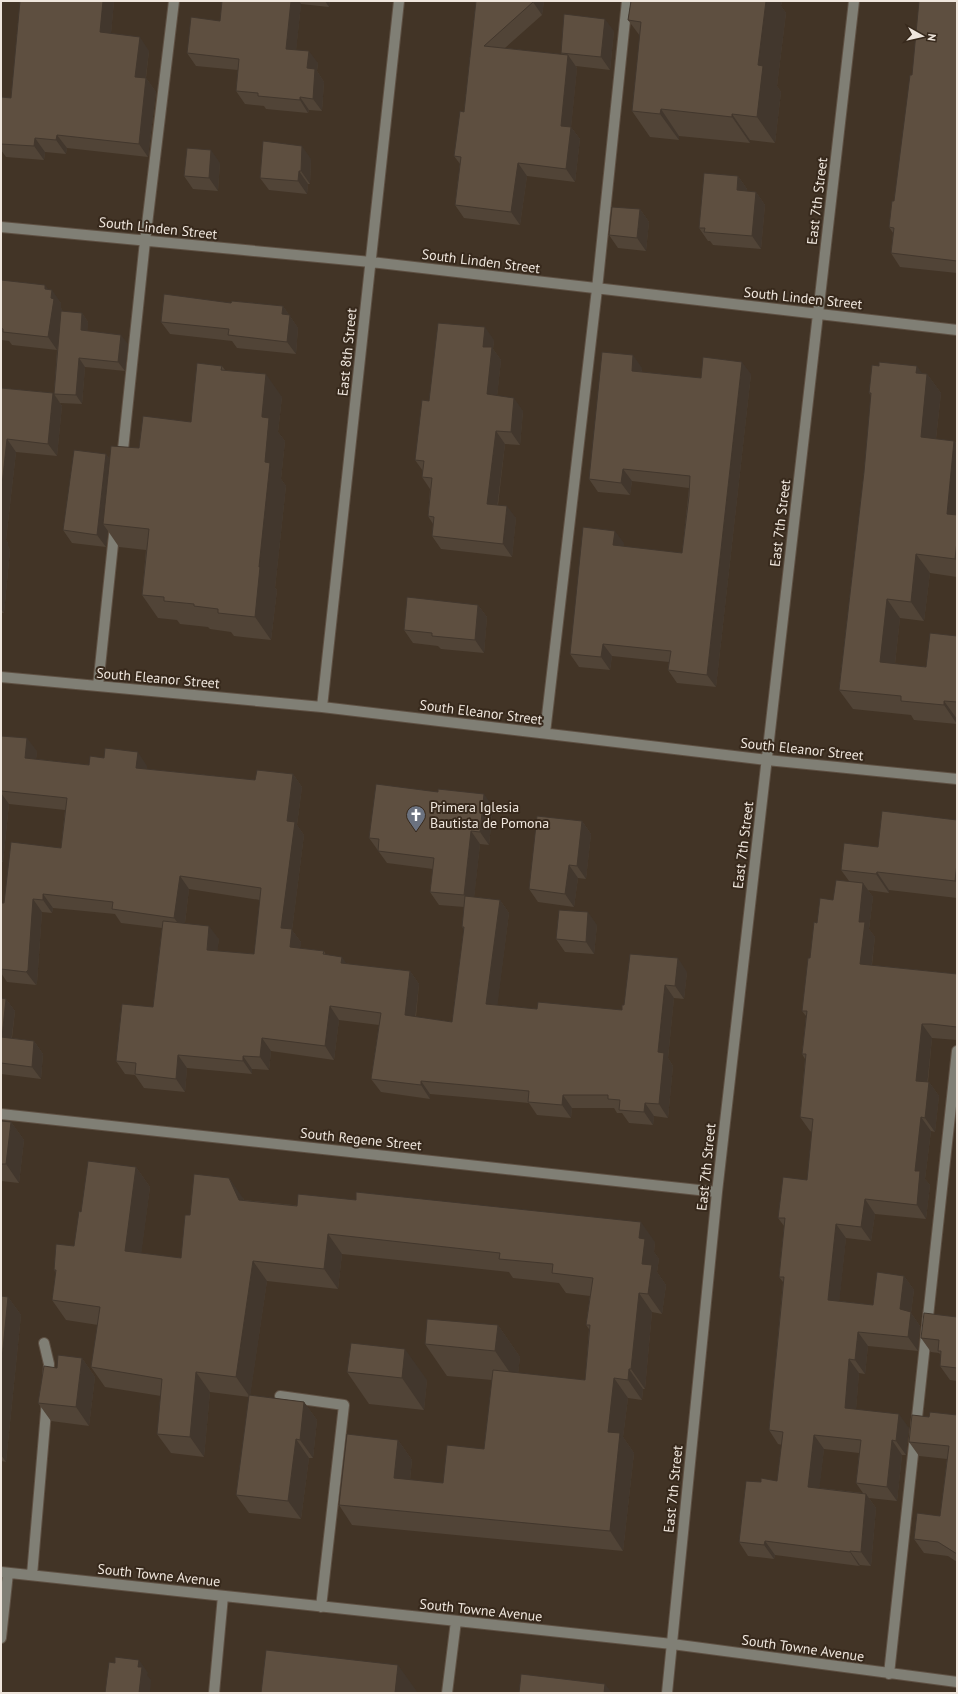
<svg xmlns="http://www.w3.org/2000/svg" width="958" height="1694" font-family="'PT Sans',sans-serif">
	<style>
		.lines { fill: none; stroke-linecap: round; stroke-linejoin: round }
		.minor-casing { stroke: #5e5043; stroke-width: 12 }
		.minor { stroke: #807f75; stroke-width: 10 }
		.wall { fill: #514437; fill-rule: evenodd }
		.shaded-wall { fill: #42372d }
		.building { fill: #5e4f40; stroke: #42372d }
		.labels { text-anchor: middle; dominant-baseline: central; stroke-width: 4; stroke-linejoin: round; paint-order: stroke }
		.street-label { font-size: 14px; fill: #efe6dd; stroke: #37291c }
		.poi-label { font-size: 14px; fill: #efe6dd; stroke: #37291c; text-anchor: start }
	</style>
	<rect width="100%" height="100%" fill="#423426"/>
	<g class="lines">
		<defs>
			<path id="minor" d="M1 227 371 262 957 330
				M122 459 145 241 174 1
				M1 677 322 707 767 760 957 779
				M98 686 115 525
				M322 707 399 1
				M545 733 597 289 627 1
				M1 1114 717 1192
				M44 1343 49 1364 48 1380
				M280 1396 344 1405 321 1607
				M1 1572 672 1644 957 1682
				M32 1575 47 1400
				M1 1638 8 1573
				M889 1674 957 1051
				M214 1693 223 1596
				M447 1693 456 1621
				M667 1693 717 1192 854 1"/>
		</defs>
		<!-- minor casing -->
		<use href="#minor" class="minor-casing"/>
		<!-- minor -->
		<use href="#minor" class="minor"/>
	</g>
	<!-- wall -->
	<path class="wall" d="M20 1H114L111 33 149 51 146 78 156 92 148 157 67 148 66 154 45 152 44 160 6 157 1 150V97L11 98Z
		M222 1H330L329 7 301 4 296 50 318 63 317 71 324 82 322 111 309 110 308 113 266 109 264 106 245 104 236 91 238 70 196 66 187 53 220 21Z
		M476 1H544L542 15 505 48 562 55 561 53 614 31 610 70 576 66 577 68 571 127 580 139 575 182 527 176 520 225 464 218 455 205 460 164 454 156 464 112Z
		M631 1H782L781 6 786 13 777 86 781 92 775 143 750 140V143L679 136V140L650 137 632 111 640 36 628 20Z
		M957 1V273L900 267 891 253 893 233 889 227 894 201 912 75Z
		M311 159 310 184H308L307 194 269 190 260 178Z
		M220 163 218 191 193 189 184 176Z
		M738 176 747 189V191L756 192 765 205 761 249 713 245 710 241H708L699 228Z
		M640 209 649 222 646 251 618 248 609 235Z
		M1 280 49 290 61 303V308L63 312 82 313 88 322 87 331 128 344 125 371 85 367 82 404 60 403 54 394 57 350 12 345 9 341 1 340Z
		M231 303 283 306 298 328 296 354 237 348 232 341 170 334 161 322Z
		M494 340 493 349 501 360 497 396 523 411 520 445 505 444 498 505 516 518 512 557 441 549 432 536 433 524 428 516 430 489 422 477 423 471 415 460 429 401Z
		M222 366 225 370 282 397 278 432 285 441 281 479 286 486 275 588 277 590 271 640 234 636 231 632 210 629 208 627 180 624 177 620 158 618 142 595 146 550 119 547 108 531 106 547 72 543 63 530 106 454 110 460 139 448 191 422Z
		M879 366 927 374 941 393 936 439 954 441 957 444V577L930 573 924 621 900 618 895 664 926 667 957 636V724L914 720 911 715 853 709 839 690 864 472 871 396 869 393Z
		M642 368V372L701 378 751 374 716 687 677 683 668 670 669 662 612 656 610 670 579 667 570 654 624 543 623 547 682 553 689 488 632 481 630 495 598 492 589 479Z
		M1 388 53 393 62 406 57 456 16 452 6 540 8 543V546L10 550 4 613H1V616Z
		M478 605 487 617 484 653 441 649 438 646 413 643 404 630Z
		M1 736 37 751 36 759 89 765 147 766V769L255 780 293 774 302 787 297 825 304 835 292 930 301 942 300 948 324 951 326 955 347 964 410 971 419 984 416 1017 452 1022 464 929 462 927 464 907 439 905 430 892 433 869 387 863 369 838 493 807 489 845 480 844 474 897 500 900 509 913 497 1005 537 1009 622 1010 624 1005 687 972 684 999 674 998 668 1058 673 1066 668 1118 654 1116 653 1125 629 1123 622 1113H617L614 1108H572L571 1118 537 1115 529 1103 430 1094V1099L381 1092 371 1079 379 1025 339 1020 334 1060 271 1051 269 1070 252 1069V1074L187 1068 185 1092 144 1088 135 1075 125 1074 116 1061 153 1007 162 928 121 923 115 914 53 908 52 913 42 912 37 983 36 985 7 982 1 973V903H4L61 848 65 810 9 804 3 862 1 861ZM189 889 260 900 254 954 217 951 219 939 185 923Z
		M957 820V898L889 890V893L868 890 873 897 869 929 875 937 872 965 957 974V1040L932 1038 928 1082H929L939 1096 935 1132 931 1131 925 1179 930 1185 926 1219 875 1214 871 1241 846 1238 839 1301 873 1305 904 1276 914 1290 911 1313 920 1326 918 1351 868 1346 865 1374 859 1373 856 1409 909 1428 906 1455H902L897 1501 869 1498 876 1508 871 1566 860 1565 859 1566 775 1555 774 1559 748 1556 739 1542 761 1482 777 1481 782 1445 778 1444 769 1430 783 1282 779 1277 784 1226 778 1218 807 1180 812 1132 810 1131 800 1117 805 1059 802 1054 806 1016 802 1011 810 958 817 923 833 900 849 881 841 870 878 847ZM824 1449 859 1453 856 1483 863 1493 819 1488Z
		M582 821 591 834 586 879 578 878 574 907 538 902 529 889Z
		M597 925 594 954 565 952 556 939Z
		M1 998 6 999 15 1011 12 1038 34 1041 43 1054 41 1079 1 1074Z
		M1 1121 11 1122 24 1140 19 1183 1 1181Z
		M136 1167 150 1187 141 1253 181 1258 190 1215 243 1198 244 1200 655 1242 654 1252 659 1259 657 1272 666 1285 662 1314 652 1312 645 1389H643L642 1400 628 1398 623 1437 634 1453 623 1551 352 1525 339 1505 398 1440 412 1460 410 1480 443 1483 484 1449 492 1380 447 1376 425 1344 498 1325 520 1357 518 1373 585 1380 589 1329 586 1325 590 1296 566 1293 559 1283 513 1278 509 1272 342 1254 338 1289 267 1281 250 1395 304 1402 317 1420 313 1458H309L301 1519 249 1513 236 1495 249 1397 210 1392 204 1457 171 1453 157 1434 161 1396 105 1387 91 1367 98 1325 66 1320 52 1300 56 1273 54 1270 74 1246 81 1212Z
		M1 1296 8 1297 21 1315 6 1462 1 1461Z
		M957 1313V1381L950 1380 940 1366 941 1355 939 1353 931 1352 921 1338 957 1317Z
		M82 1358 95 1377 89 1426 51 1421 38 1403 57 1368Z
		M347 1372 427 1380 424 1410 369 1404Z
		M957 1415V1562L948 1556 924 1553 914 1539 940 1516 947 1459 919 1456 909 1442 929 1417Z"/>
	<!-- shaded-wall -->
	<path class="shaded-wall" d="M103 1H114L110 45 100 32Z
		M291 1H299L301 4 295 61 286 49Z
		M325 1H330L329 7Z
		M534 1H544L542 15 533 2Z
		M766 1H782L781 6 786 13 777 86 781 92 775 143 757 117 758 65Z
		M605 19 614 31 610 70 601 57Z
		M140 37 149 51 144 91 135 77Z
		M309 51 318 63 317 71 324 82 322 111 313 99 307 68Z
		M568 55 577 68 570 138 561 126Z
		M146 78 156 92 148 157 139 144Z
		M300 97 309 110 308 113 300 100Z
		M661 109 679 136V140L660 114Z
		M732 114 750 140V143L732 117Z
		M571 127 580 139 575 182 566 169Z
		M57 135 67 148 66 154 56 140Z
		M35 138 45 152 44 160 34 146Z
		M302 146 311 159 310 184 301 171Z
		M211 150 220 163 218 191 209 178Z
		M518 163 527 176 520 225 511 212Z
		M299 171 308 184 307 194 298 181Z
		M738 176 747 189 746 203 737 190Z
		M756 192 765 205 761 249 752 236Z
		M640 209 649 222 646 251 637 238Z
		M45 285 52 294V290L61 303V308L63 311 57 350 48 337 45 289Z
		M283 306 298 328 296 354 287 342 282 314Z
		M82 313 88 322 87 339 81 330Z
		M485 327 494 340 493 349 501 360 496 407 487 394 483 347Z
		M121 335 128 344 125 371 118 362Z
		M633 355 642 368 641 383 632 371Z
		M79 358 85 367 82 404 76 395Z
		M742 362 751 374 716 687 707 675Z
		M917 366 927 380V374L941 393 934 456 921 437 916 373Z
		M266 374 282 397 278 432 285 441 281 479 286 486 275 588 277 590 271 640 255 617 265 462 262 415Z
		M53 393 62 406 57 456 48 444Z
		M514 398 523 411 520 445 511 432Z
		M496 431 505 444 496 516 487 504Z
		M7 439 16 452 6 540 8 543V546L10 550 4 613 1 609V494Z
		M954 441 957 444V528L947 514Z
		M106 454 115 467 103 524 108 531 106 547 97 535Z
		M623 469 632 481 630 495 621 483Z
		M507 506 516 518 512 557 503 544Z
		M615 531 624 543 622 558 613 545Z
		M957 541V562L955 559Z
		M916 554 930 573 924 621 911 602Z
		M887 599 900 618 893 681 880 662Z
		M478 605 487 617 484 653 475 640Z
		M603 644 612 656 610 670 601 657Z
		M944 701 957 719V724L944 705Z
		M27 738 37 751 35 771 25 758Z
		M138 752 147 766 146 781 136 768Z
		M293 774 302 787 297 825 304 835 292 930 301 942 299 960 290 947 281 928 287 821Z
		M1 793 9 804 3 862 1 858Z
		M484 794 493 807 489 845 480 832Z
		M582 821 591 834 586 879 577 866Z
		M471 831 480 844 473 908 464 895Z
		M957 863V884L955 881Z
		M569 865 578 878 574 907 565 894Z
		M877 872 889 890V893L876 874Z
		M180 876 189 889 184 931 174 918Z
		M863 883 873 897 869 929 875 937 870 978 860 964 859 922Z
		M43 894 53 908 52 913 43 900Z
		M33 899 42 912 37 983 36 985 26 972Z
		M500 900 509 913 496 1017 486 1004Z
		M588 912 597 925 594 954 586 942Z
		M209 926 219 939 216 963 207 950Z
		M342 957 351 970 341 963Z
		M678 958 687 972 684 999 675 986Z
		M410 971 419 984 414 1028 405 1015Z
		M665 985 674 998 668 1058 673 1066 668 1118 659 1104 658 1052Z
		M6 999 15 1011 10 1050 2 1037Z
		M330 1006 339 1020 334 1060 325 1046Z
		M922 1024 932 1038 926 1095 916 1081Z
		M262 1038 271 1051 269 1070 260 1057Z
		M34 1041 43 1054 41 1079 32 1067Z
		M178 1055 187 1068 185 1092 176 1079Z
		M243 1056 252 1069V1074L243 1061Z
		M421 1081 430 1094V1099L421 1085Z
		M929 1082 939 1096 935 1132 925 1118Z
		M563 1095 572 1108 571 1118 562 1105Z
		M645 1103 654 1116 653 1125 644 1112Z
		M921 1117 931 1131 925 1179 930 1185 926 1219 917 1205 915 1171Z
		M11 1122 24 1140 19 1183 6 1164Z
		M136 1167 150 1187 139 1271 125 1251Z
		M229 1178 243 1198 252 1220 239 1200Z
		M865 1199 875 1214 871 1241 861 1227Z
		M641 1222 655 1242 654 1252 659 1259 657 1272 666 1285 662 1314 648 1294 642 1264 639 1238Z
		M836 1224 846 1238 838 1314 828 1300Z
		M328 1234 342 1254 338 1289 324 1269Z
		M253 1261 267 1281 250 1397 236 1377Z
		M904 1276 914 1290 911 1313 920 1326 918 1351 908 1337 900 1309Z
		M639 1293 652 1312 645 1389 631 1369Z
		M8 1297 21 1315 6 1462 1 1455V1369Z
		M498 1325 520 1357 517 1383 495 1351Z
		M858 1332 868 1346 865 1374 855 1360Z
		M405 1349 427 1380 424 1410 402 1378Z
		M82 1358 95 1377 89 1426 76 1407Z
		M849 1359 859 1373 855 1422 845 1408Z
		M629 1369 643 1389 642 1400 628 1380Z
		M196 1372 210 1392 204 1457 190 1437Z
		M614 1378 628 1398 623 1437 634 1453 623 1551 610 1531 608 1432Z
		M304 1402 317 1420 313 1458 300 1440Z
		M899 1414 909 1428 906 1455 896 1441Z
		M814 1435 824 1449 818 1501 808 1487Z
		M296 1439 309 1458 301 1519 288 1501Z
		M398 1440 412 1460 408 1498 394 1478Z
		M892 1440 902 1455 897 1501 887 1487Z
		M866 1494 876 1508 871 1566 861 1552Z
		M765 1541 775 1555 774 1559 764 1545Z
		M850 1551 860 1565 859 1566 850 1552Z
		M139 1660 148 1673 147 1675 151 1680 150 1693H139L138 1667Z
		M398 1665 418 1693H395Z
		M605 1684 612 1693H604Z"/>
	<!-- building -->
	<path class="building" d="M20 1H103L100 32 140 37 135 77 146 78 139 144 57 135 56 140 35 138 34 146 1 144V97L11 98Z
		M222 1H291L286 49 309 51 307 68 315 69 313 99 300 97V100L258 96V93L236 91 239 59 187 53 191 17 220 21Z
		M476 1H534L533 2 484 46 568 55 561 126 571 127 566 169 518 163 511 212 455 205 461 157 454 156 460 111 464 112Z
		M631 1H766L758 65 763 66 757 117 732 114V117L661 109 660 114 632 111 641 22 628 20Z
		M919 1H957V261L891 253 894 228 889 227 892 201H894L910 75H912Z
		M564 14 605 19 601 57 561 53Z
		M263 141 302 146 301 171H299L298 181 260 178Z
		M187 148 211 150 209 178 184 176Z
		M704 173 738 176 737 190 756 192 752 236 704 232 705 228H699Z
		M612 207 640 209 637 238 609 235Z
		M1 280 45 285V289L52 290 51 298 54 299 48 337 3 332V329L1 328Z
		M164 294 231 303 232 301 283 306 282 314 290 315 287 342 228 335 229 329 161 322Z
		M61 311 82 313 81 330 121 335 118 362 79 358 76 395 54 394Z
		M438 323 485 327 483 347H492L487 394 514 398 511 432 496 431 487 504 507 506 503 544 432 536 434 517 428 516 432 478 422 477 424 461 415 460 422 400 429 401Z
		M602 352 633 355 632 371 701 378 703 357 742 362 707 675 668 670 671 651 603 644 601 657 570 654 583 527 615 531 613 545 682 553 689 496 690 476 623 469 621 483 589 479Z
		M879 362 917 366 916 373 927 374 921 437 954 441 947 514 957 515V541L955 559 916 554 911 602 887 599 880 662 926 667 930 633 957 636V702L944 701V705L901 701V696L839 690 864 472 871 393H869L872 365 879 366Z
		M197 363 222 366 221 370 266 374 262 415V417L269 418 265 462 270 463 259 567H260L255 617 218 613V609L194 606V604L164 601V597L142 595 149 529 103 524 111 446 139 448 143 416 191 422Z
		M1 388 53 393 48 444 7 439 1 494Z
		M74 450 106 454 97 535 63 530Z
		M407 597 478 605 475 640 432 636V633L404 630Z
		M1 736 27 738 25 758 89 765 90 756 104 758 105 748 138 752 136 768 255 780 257 770 293 774 287 821 295 822 281 928 292 929 290 947 324 951 323 954 342 957 341 963 410 971 405 1015 452 1022 464 927H462L465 896 500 900 486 1004 537 1009 538 1002 622 1010V1005H624L630 954 678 958 675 986 665 985 658 1052 664 1053 659 1104 645 1103 644 1112 619 1110 620 1100 608 1099V1095H563L562 1105 528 1102 529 1091 421 1081V1085L371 1079 381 1013 330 1006 325 1046 262 1038 260 1057 243 1056V1061L178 1055 176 1079 135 1074 136 1063 116 1061 122 1004 153 1007 163 921 209 926 207 950 254 954 261 888 180 876 174 918 112 909 113 902 43 894V900L33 899 28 970 26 972 1 969V903H4L11 842 61 848 67 798 1 791Z
		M376 784 438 792V789L484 794 480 832 471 831 464 895 430 892 434 858 378 851 379 839 369 838Z
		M882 811 957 820V863L955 881 877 872 876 874 841 870 844 843 878 847Z
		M537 816 582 821 577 866 569 865 565 894 529 889Z
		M836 880 863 883 859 922H865L860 964 957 974V1027L931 1024H922L916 1081 929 1082 925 1118 921 1117 915 1171H920L917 1205 865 1199 861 1227 836 1224 828 1300 873 1305 877 1272 904 1276 900 1309 911 1312 908 1337 858 1332 855 1360 849 1359 845 1408 899 1414 896 1441 892 1440 887 1487 856 1483 861 1440 814 1435 808 1487 866 1494 861 1552 850 1551V1552L765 1541 764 1545 739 1542 746 1481 761 1482V1478L777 1481 783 1432 769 1430 784 1277H779L785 1218H778L783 1177 807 1180 813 1119 800 1117 806 1054H802L807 1011H802L808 958H810L814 922 817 923 820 898 833 900Z
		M559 910 588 912 586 942 556 939Z
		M1 998 6 999 2 1037H1Z
		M1 1037 34 1041 32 1067 1 1063Z
		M1 1121 11 1122 6 1164H1Z
		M88 1161 136 1167 125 1251 181 1258 185 1215H190L194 1174 229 1178 239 1200 297 1206 298 1194 356 1200V1192L641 1222 639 1238 645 1239 642 1264 652 1265 648 1294 639 1293 631 1369H629L628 1380 614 1378 608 1432 620 1433 610 1531 339 1505 347 1434 398 1440 394 1478 443 1483 447 1445 484 1449 493 1370 585 1380 590 1325H586L593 1278 552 1273 553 1264 499 1259 500 1253 328 1234 324 1269 253 1261 236 1377 196 1372 190 1437 157 1434 162 1379 91 1367 100 1307 52 1300 56 1270H54L56 1244 74 1246 79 1211 81 1212Z
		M1 1296 8 1297 1 1369Z
		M924 1313 957 1317V1313V1368L940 1366 941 1351H938L939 1340 921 1338Z
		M427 1319 498 1325 495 1351 425 1344Z
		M351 1343 405 1349 402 1378 347 1372Z
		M58 1355 82 1358 76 1407 38 1403 44 1366 57 1368Z
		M249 1395 304 1402 300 1440 296 1439 288 1501 236 1495Z
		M930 1412 957 1415V1554L938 1542 914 1539 917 1513 940 1516 949 1446 909 1442 912 1415 929 1417Z
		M266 1650 398 1665 395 1693H261Z
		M115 1657 139 1660 138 1667H142L139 1693H105L109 1662 115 1663Z
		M521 1674 605 1684 604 1693H519Z"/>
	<!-- icons -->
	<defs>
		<symbol id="church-pin" viewBox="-11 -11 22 30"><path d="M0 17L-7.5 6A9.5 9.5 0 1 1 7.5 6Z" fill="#6b7280" stroke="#37291c"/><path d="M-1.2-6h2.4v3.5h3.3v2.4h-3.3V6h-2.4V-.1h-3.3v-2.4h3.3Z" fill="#fff"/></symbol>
	</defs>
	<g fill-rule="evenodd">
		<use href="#church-pin" x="405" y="804" width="22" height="30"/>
	</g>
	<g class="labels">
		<!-- street labels -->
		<g class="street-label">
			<text transform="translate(817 201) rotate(-83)">East 7th Street</text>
			<text transform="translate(158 228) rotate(6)">South Linden Street</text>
			<text transform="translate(481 261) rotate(7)">South Linden Street</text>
			<text transform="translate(803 298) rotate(6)">South Linden Street</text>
			<text transform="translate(347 352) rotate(-84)">East 8th Street</text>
			<text transform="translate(780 523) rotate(-83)">East 7th Street</text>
			<text transform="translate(158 678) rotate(5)">South Eleanor Street</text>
			<text transform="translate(481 712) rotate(7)">South Eleanor Street</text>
			<text transform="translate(802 749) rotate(6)">South Eleanor Street</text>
			<text transform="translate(743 845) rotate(-83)">East 7th Street</text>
			<text transform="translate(361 1139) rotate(6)">South Regene Street</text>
			<text transform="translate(706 1167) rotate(-84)">East 7th Street</text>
			<text transform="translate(673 1489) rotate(-84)">East 7th Street</text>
			<text transform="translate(159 1575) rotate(6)">South Towne Avenue</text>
			<text transform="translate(481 1610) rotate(6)">South Towne Avenue</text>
			<text transform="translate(803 1648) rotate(8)">South Towne Avenue</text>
		</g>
		<!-- poi labels -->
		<g class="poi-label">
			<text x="430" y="807">Primera Iglesia<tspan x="430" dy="16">Bautista de Pomona</tspan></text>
		</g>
	</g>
	<!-- border -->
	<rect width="958" height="1694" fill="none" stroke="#efe6dd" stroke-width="4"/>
	<!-- north arrow -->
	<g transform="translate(922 36) rotate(98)" stroke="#37291c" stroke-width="3" paint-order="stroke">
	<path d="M0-3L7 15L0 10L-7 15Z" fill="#efe6dd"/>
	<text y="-6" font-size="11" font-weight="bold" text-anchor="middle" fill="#efe6dd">N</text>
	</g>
</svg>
